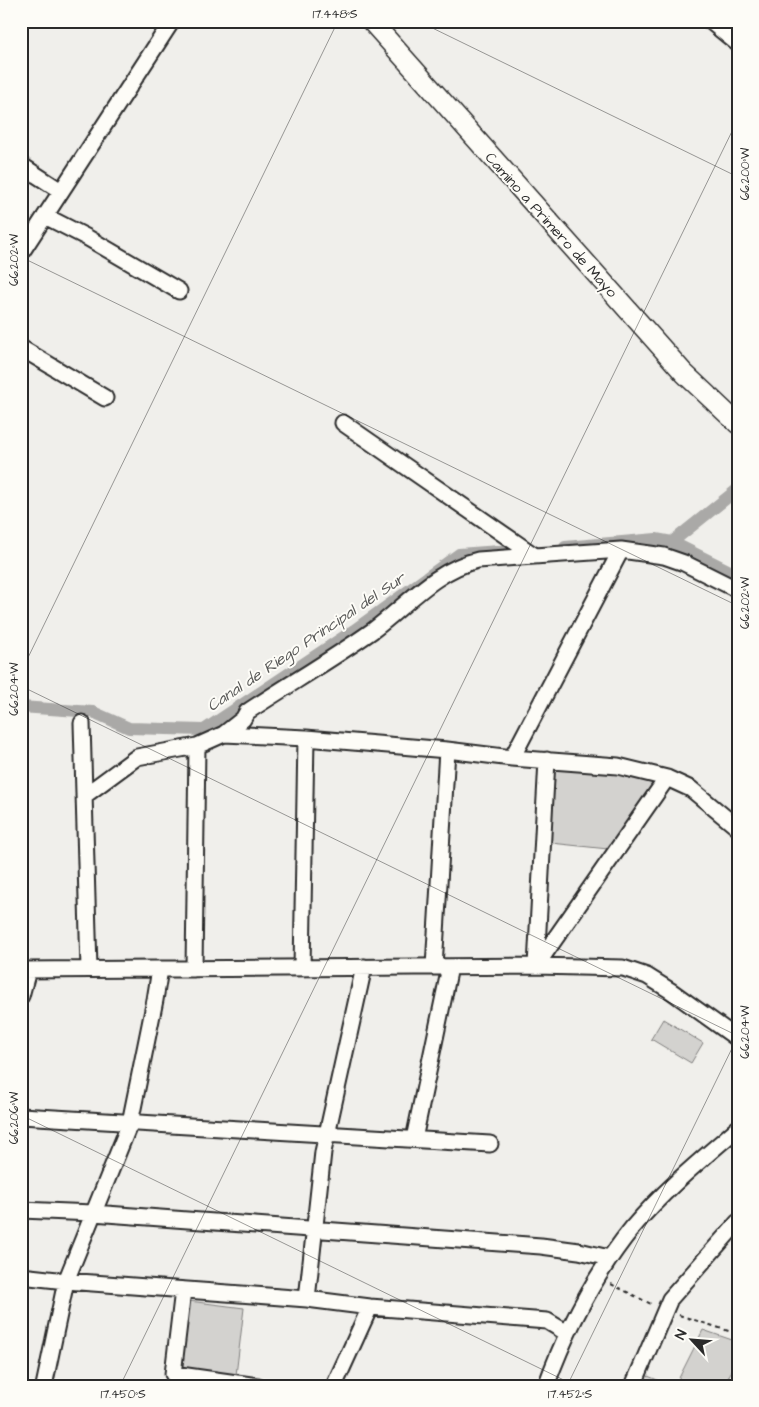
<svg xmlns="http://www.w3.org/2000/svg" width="759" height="1407" font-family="'Architects Daughter',sans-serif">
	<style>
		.green { fill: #d3d2cf; stroke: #7f7e7d }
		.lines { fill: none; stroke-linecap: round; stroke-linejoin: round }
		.canal { stroke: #aaa9a7; stroke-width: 12 }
		.minor-casing { stroke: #2b2b2b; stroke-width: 19 }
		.major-casing { stroke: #2b2b2b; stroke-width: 22 }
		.path { stroke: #2b2b2b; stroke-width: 2; stroke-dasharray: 4 4; stroke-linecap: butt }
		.minor { stroke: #fdfcf7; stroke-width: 15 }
		.major { stroke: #fdfcf7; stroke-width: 19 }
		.ticks { fill: none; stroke: #2b2b2b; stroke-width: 1; stroke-opacity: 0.45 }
		.labels { text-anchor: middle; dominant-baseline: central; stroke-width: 4; stroke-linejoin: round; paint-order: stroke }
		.street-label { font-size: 15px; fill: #2b2b2b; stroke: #fdfcf7 }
		.water-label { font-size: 16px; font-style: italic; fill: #575756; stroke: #fdfcf7 }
		.neatline { fill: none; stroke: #2b2b2b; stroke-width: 2 }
		.ticks-label { font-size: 12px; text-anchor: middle; fill: #2b2b2b }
	</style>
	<rect width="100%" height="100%" fill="#f0efeb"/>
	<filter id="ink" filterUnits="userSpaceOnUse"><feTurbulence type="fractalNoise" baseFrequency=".02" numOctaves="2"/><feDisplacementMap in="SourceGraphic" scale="10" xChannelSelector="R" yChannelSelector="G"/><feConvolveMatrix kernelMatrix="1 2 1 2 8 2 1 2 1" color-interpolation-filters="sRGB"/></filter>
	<g filter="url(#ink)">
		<!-- green -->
		<path class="green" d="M552 769 621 772 657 781 608 849 551 843Z
			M663 1019 703 1043 691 1063 651 1039Z
			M189 1301 244 1308 236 1375 181 1368Z
			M703 1330 738 1342V1358L724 1386H675Z
			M643 1374 672 1386H639Z"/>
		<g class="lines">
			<!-- canal -->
			<path class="canal" d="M672 542 738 575
				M565 547 656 539 672 542 738 489
				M21 707 93 712 129 728 204 730 354 630 459 554 513 550"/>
			<defs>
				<path id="minor" d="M710 21 738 44
					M21 165 61 191
					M45 216 88 238 179 291
					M21 253 172 21
					M21 348 105 398
					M343 423 535 556
					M82 723 89 969
					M224 734 306 738 447 750 512 758 618 766 667 778 691 789 738 828
					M512 758 621 550
					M547 760 536 966 667 778
					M84 796 137 757 197 746 224 734 243 719 247 712C288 685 331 660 372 631 406 606 435 570 478 560L621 550 664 556 684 563 738 590
					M434 967 447 750
					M302 968 306 738
					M194 969 197 746
					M21 970 536 966 623 968 647 976 671 991 738 1039
					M21 996 28 970
					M21 1116 490 1144
					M414 1139 450 967
					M21 1210 93 1213 541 1246 579 1251 609 1258
					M21 1276 66 1281 307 1299 370 1307 547 1321 567 1333
					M183 1290 173 1374 258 1386
					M307 1299 323 1152 364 967
					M44 1386 66 1281 130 1123 155 1000 160 969
					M334 1386 370 1307
					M546 1386C567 1328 595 1274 633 1227 664 1190 702 1159 738 1128
					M633 1386 670 1299 738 1222"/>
				<path id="major" d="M371 21 684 373 738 424"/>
			</defs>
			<!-- minor casing -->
			<use href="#minor" class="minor-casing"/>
			<!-- major casing -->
			<use href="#major" class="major-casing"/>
			<!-- path -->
			<path class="path" d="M611 1284 653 1305
				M679 1315 738 1334"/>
			<!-- minor -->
			<use href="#minor" class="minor"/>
			<!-- major -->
			<use href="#major" class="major"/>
		</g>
	</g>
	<!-- ticks -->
	<path class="ticks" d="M418 21 738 177M21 257 738 606M21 672 338 21M21 686 738 1036M21 1115 576 1386M120 1386 738 119M567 1386 738 1036"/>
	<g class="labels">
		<!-- street labels -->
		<g class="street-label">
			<text transform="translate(551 225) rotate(48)">Camino a Primero de Mayo</text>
		</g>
		<!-- water labels -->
		<g class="water-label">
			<text transform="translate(306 642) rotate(-34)">Canal de Riego Principal del Sur</text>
		</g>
	</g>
	<!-- margin -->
	<rect width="759" height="1407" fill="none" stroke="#fdfcf7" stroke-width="55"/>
	<!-- north arrow -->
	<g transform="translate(692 1340) rotate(296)" stroke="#fdfcf7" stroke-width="4" paint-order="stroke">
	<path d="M0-4L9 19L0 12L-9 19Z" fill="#2b2b2b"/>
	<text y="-8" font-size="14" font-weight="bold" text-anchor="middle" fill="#2b2b2b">N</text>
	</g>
	<rect x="28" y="28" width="704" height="1352" class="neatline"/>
	<g class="ticks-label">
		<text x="335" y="18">17.448°S</text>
		<text transform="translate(745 174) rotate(-90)" y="4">66.200°W</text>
		<text transform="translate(14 260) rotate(-90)" y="4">66.202°W</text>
		<text transform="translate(745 603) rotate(-90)" y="4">66.202°W</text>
		<text transform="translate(14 689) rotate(-90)" y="4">66.204°W</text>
		<text transform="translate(745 1032) rotate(-90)" y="4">66.204°W</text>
		<text transform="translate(14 1118) rotate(-90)" y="4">66.206°W</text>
		<text x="123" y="1398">17.450°S</text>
		<text x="570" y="1398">17.452°S</text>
	</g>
</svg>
